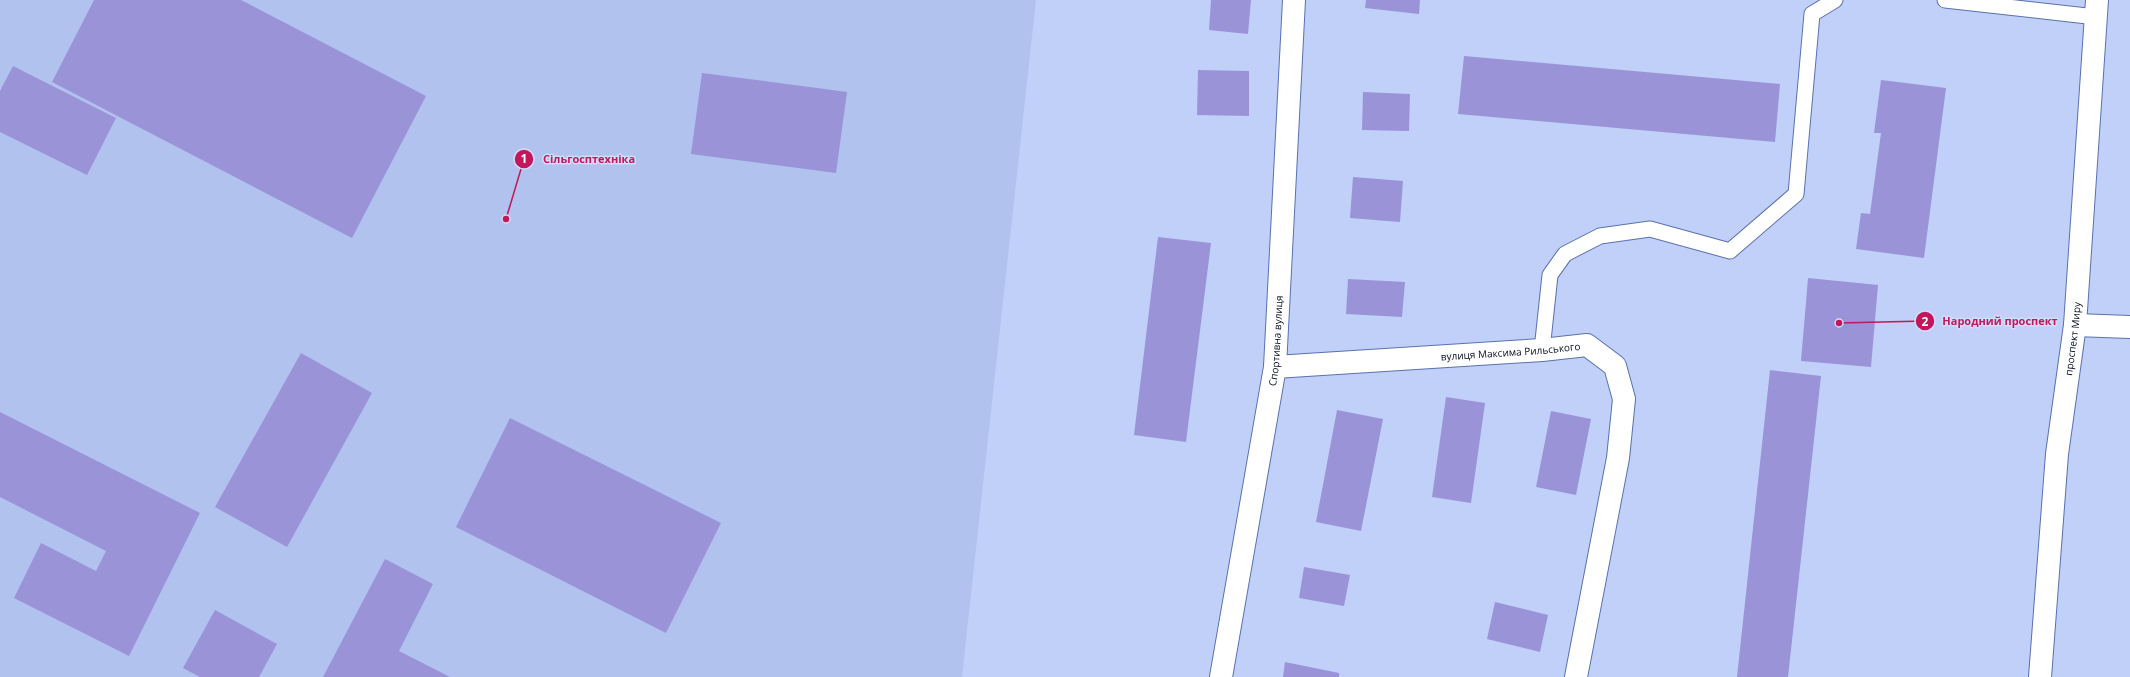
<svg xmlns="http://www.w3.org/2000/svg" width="2130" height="677" font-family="'Open Sans',sans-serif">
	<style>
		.built { fill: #b1c2ee }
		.building { fill: #9a93d8 }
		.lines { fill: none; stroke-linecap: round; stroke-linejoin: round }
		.service-casing { stroke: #5b71af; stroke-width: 17 }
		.minor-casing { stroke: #5b71af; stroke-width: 24 }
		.tertiary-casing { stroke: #5b71af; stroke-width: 24 }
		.service { stroke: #fff; stroke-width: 15 }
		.minor { stroke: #fff; stroke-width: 22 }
		.tertiary { stroke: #fff; stroke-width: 22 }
		.labels { text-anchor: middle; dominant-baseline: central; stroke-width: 3; stroke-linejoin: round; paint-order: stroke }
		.street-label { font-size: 10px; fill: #060d24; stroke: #d2ddf9 }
		.leader { fill: none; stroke: #c2185b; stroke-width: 1.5 }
		.callout-dot { fill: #c2185b; stroke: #d2ddf9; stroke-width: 1.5 }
		.mark-label { font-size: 12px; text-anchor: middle; font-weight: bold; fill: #fff }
		.callout-label { font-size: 11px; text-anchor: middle; font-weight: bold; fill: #c2185b; stroke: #d2ddf9; stroke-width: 3; stroke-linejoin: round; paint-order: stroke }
	</style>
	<rect width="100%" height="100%" fill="#c0d0f9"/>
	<!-- built -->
	<path class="built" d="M0 0H1036L962 677H0Z"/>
	<!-- building -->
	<path class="building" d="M94 0H241L426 96 352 238 52 82Z
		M1211 0H1251L1248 34 1209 30Z
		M1366 0H1420L1419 14 1365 8Z
		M1464 56 1780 84 1775 142 1458 114Z
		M13 66 116 118 87 175 0 132V91Z
		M1198 70 1249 71V116L1197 115Z
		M702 73 847 92 836 173 691 154Z
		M1881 80 1946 88 1924 258 1856 249 1861 213 1870 214 1881 133H1874Z
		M1363 92 1410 94 1409 131 1362 130Z
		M1353 177 1403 181 1400 222 1350 218Z
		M1158 237 1211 243 1186 442 1134 435Z
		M1808 278 1878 285 1871 367 1801 361Z
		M1348 279 1405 282 1402 317 1346 314Z
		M301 353 372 393 287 547 215 507Z
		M1770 370 1821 376 1788 677H1737Z
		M1446 397 1485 403 1471 503 1432 497Z
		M1337 410 1383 419 1361 531 1316 522Z
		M1551 411 1591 419 1576 495 1536 487Z
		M0 412 200 513 129 656 14 598 41 543 96 571 106 551 0 497Z
		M510 418 721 523 666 633 456 527Z
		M385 559 433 584 399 651 450 677H323Z
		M1304 567 1350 575 1344 606 1299 598Z
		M1495 602 1548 615 1540 652 1487 639Z
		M215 610 277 644 259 677H200L183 668Z
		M1285 662 1339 673V677H1283Z"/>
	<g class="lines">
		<defs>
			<path id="service" d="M1945 0 2096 17
				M1542 350 1550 275 1565 254 1600 236 1650 229 1730 251 1796 194 1812 14 1835 0"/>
			<g id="minor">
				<path d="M2075 325 2130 327"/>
				<path id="s1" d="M1275 367 1542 350 1587 345 1615 366 1624 399 1618 458 1576 677"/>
				<path id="s2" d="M1221 677 1275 367 1294 0"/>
			</g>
			<g id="tertiary">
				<path id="s3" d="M2040 677 2057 454 2075 325 2097 0"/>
			</g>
		</defs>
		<!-- service casing -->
		<use href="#service" class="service-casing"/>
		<!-- minor casing -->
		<use href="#minor" class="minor-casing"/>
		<!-- tertiary casing -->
		<use href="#tertiary" class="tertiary-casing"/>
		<!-- service -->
		<use href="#service" class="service"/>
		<!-- minor -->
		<use href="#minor" class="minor"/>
		<!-- tertiary -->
		<use href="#tertiary" class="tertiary"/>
	</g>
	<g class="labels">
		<!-- street labels -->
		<g class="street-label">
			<text stroke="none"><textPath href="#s3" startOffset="340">проспект Миру</textPath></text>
			<text stroke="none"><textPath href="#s2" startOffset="341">Спортивна вулиця</textPath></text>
			<text stroke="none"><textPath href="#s1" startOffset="236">вулиця Максима Рильського</textPath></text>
		</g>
	</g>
	<!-- callouts -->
	<path class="leader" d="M506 219L524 159M1839 323L1925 321"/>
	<g class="callout-dot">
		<circle cx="506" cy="219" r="4"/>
		<circle cx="1839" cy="323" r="4"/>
		<circle cx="524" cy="159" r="10"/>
		<circle cx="1925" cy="321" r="10"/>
	</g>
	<g class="mark-label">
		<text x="524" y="163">1</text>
		<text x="1925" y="326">2</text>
	</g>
	<g class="callout-label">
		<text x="589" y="163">Сільгосптехніка</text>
		<text x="2000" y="325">Народний проспект</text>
	</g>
</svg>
